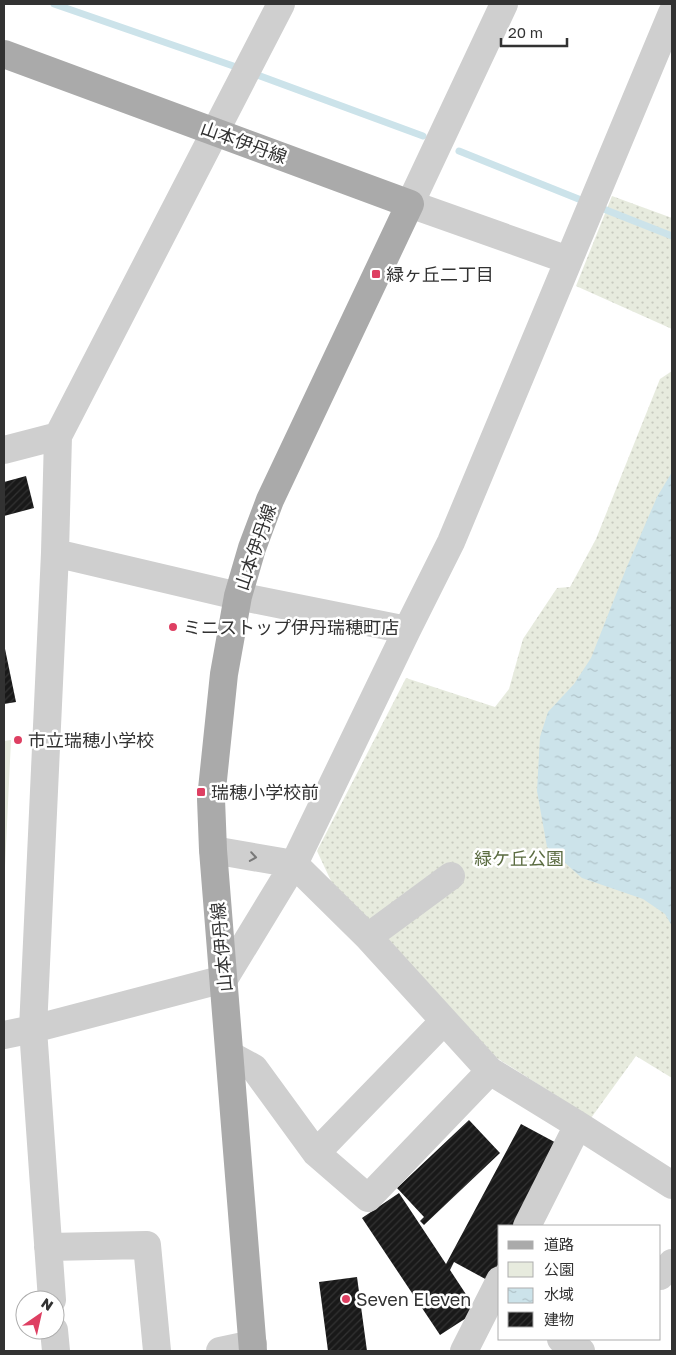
<svg xmlns="http://www.w3.org/2000/svg" width="676" height="1355" font-family="'Golos Text','Noto Sans JP',sans-serif">
	<style>
		.green { fill: url(#green-dots) }
		.pitch { fill: #e7ebde }
		.water { fill: url(#water-ripples) }
		.lines { fill: none; stroke-linecap: round; stroke-linejoin: round }
		.stream { stroke: #cce3ea; stroke-width: 7 }
		.building { fill: url(#building-hatch) }
		.minor { stroke: #cfcfcf; stroke-width: 28 }
		.major { stroke: #aaa; stroke-width: 28 }
		.oneway { stroke: #797979 }
		.poi-dot { fill: #de3f62; stroke: #fff; stroke-width: 2 }
		.labels { text-anchor: middle; dominant-baseline: central; stroke-width: 5; stroke-linejoin: round; paint-order: stroke }
		.street-label { font-size: 18px; fill: #323232; stroke: #fff }
		.poi-label { font-size: 18px; fill: #323232; stroke: #fff; text-anchor: start }
		.park-label { font-size: 18px; fill: #5b6c41; stroke: #fff }
	</style>
	<defs>
		<pattern id="green-dots" width="8" height="8" patternUnits="userSpaceOnUse" patternTransform="scale(1.25)"><rect width="8" height="8" fill="#e7ebde"/><path d="M2 2h.1M6 6h.1" fill="none" stroke="#c7cabf" stroke-width="1.8" stroke-linecap="round"/></pattern>
		<pattern id="water-ripples" width="26" height="14" patternUnits="userSpaceOnUse" patternTransform="scale(1.25)"><rect width="26" height="14" fill="#cce3ea"/><path d="M2 4q2-2 4 0t4 0M15 11q2-2 4 0t4 0" fill="none" stroke="#b0c3c9"/></pattern>
		<pattern id="building-hatch" width="6" height="6" patternUnits="userSpaceOnUse" patternTransform="scale(1.25)"><rect width="6" height="6" fill="#191919"/><path d="M-1 1l2-2M0 6l6-6M5 7l2-2" fill="none" stroke="#323232"/></pattern>
	</defs>
	<rect width="100%" height="100%" fill="#fff"/>
	<!-- green -->
	<path class="green" d="M612 196 672 218V329L576 286Z
		M672 371V1078L636 1056 591 1118 489 1053 332 883 317 851 406 678 495 707 509 689 523 639 557 588 570 587 596 539 660 379Z"/>
	<!-- pitch -->
	<path class="pitch" d="M11 740 4 888V889V741Z"/>
	<!-- water -->
	<path class="water" d="M672 472V926L665 914 643 899 582 878 547 847 537 791 540 737 548 712 574 684 591 658 626 569 657 497Z"/>
	<g class="lines">
		<!-- stream -->
		<path class="stream" d="M54 4 242 69
			M252 73 423 136
			M459 151 586 202
			M596 206 672 236"/>
	</g>
	<!-- building -->
	<path class="building" d="M26 476 34 508 4 516V482Z
		M4 644 16 702 4 704Z
		M469 1120 500 1153 424 1225 420 1221 424 1217 397 1188Z
		M521 1124 562 1146 518 1226H500V1261L489 1281 454 1262 450 1270 477 1311 440 1335 362 1218 399 1193 446 1264Z
		M357 1277 367 1351H328L319 1282Z"/>
	<g class="lines">
		<!-- minor -->
		<path class="minor" d="M281 4 58 436 55 553 238 596 407 630
			M504 4 410 204 568 260
			M4 450 58 436
			M213 850 294 864 368 937 490 1071 578 1125 672 1185
			M368 937 451 876
			M4 1035 33 1029 224 979 294 864 407 630 451 542 672 13
			M230 1055 254 1068 316 1153 444 1021
			M316 1153 368 1198 490 1071
			M527 1226 578 1125
			M48 1247 147 1245 157 1351
			M660 1276 672 1263
			M52 1300 33 1029 55 553
			M54 1330 56 1351
			M561 1339 581 1351
			M220 1351 253 1344
			M464 1351 500 1280"/>
		<!-- major -->
		<path class="major" d="M4 54 410 204 270 500 252 548 238 596 224 674 211 799 213 850 253 1351"/>
	</g>
	<!-- one-way arrows -->
	<defs><path id="oneway-chevron" d="M-2-3.5L2.5 0L-2 3.5" fill="none" stroke-width="1.6" stroke-linecap="round" stroke-linejoin="round" transform="scale(1.25)"/></defs>
	<use class="oneway" href="#oneway-chevron" transform="translate(253 857) rotate(9)"/>
	<!-- markers -->
	<g class="poi-dot">
		<rect x="371" y="269" width="10" height="10" rx="2.5"/>
		<circle cx="173" cy="627" r="5"/>
		<circle cx="18" cy="740" r="5"/>
		<rect x="196" y="787" width="10" height="10" rx="2.5"/>
		<circle cx="346" cy="1299" r="5"/>
	</g>
	<g class="labels">
		<!-- street labels -->
		<g class="street-label">
			<text transform="translate(244 142) rotate(20)">山本伊丹線</text>
			<text transform="translate(255 547) rotate(-71)">山本伊丹線</text>
			<text transform="translate(221 947) rotate(-95)">山本伊丹線</text>
		</g>
		<!-- poi labels -->
		<g class="poi-label">
			<text x="386" y="274">緑ヶ丘二丁目</text>
			<text x="183" y="627">ミニストップ伊丹瑞穂町店</text>
			<text x="28" y="740">市立瑞穂小学校</text>
			<text x="211" y="792">瑞穂小学校前</text>
			<text x="356" y="1299">Seven Eleven</text>
		</g>
		<!-- park labels -->
		<g class="park-label">
			<text x="519" y="858">緑ケ丘公園</text>
		</g>
	</g>
	<!-- border -->
	<rect width="676" height="1355" fill="none" stroke="#323232" stroke-width="10"/>
	<!-- legend -->
	<rect x="498" y="1225" width="162" height="115" fill="#ffffff" stroke="#adadad"/>
	<rect x="508" y="1241" width="25" height="8" fill="#aaaaaa" stroke="#adadad"/>
	<text x="544" y="1250" font-size="15" fill="#323232">道路</text>
	<rect x="508" y="1262" width="25" height="15" fill="#e7ebde" stroke="#adadad"/>
	<text x="544" y="1275" font-size="15" fill="#323232">公園</text>
	<rect x="508" y="1288" width="25" height="15" fill="url(#water-ripples)" stroke="#adadad"/>
	<text x="544" y="1300" font-size="15" fill="#323232">水域</text>
	<rect x="508" y="1312" width="25" height="15" fill="url(#building-hatch)" stroke="#adadad"/>
	<text x="544" y="1325" font-size="15" fill="#323232">建物</text>
	<!-- north arrow -->
	<g transform="translate(40 1315) rotate(34)"><circle r="24" fill="#ffffff" stroke="#adadad"/>
	<path d="M0-4L9 19L0 12L-9 19Z" fill="#de3f62"/>
	<text y="-8" font-size="14" font-weight="bold" text-anchor="middle" fill="#323232">N</text>
	</g>
	<!-- scale -->
	<path d="M501 38v8h66v-8" fill="none" stroke="#323232" stroke-width="2.5"/>
	<text x="508" y="38" font-size="15" fill="#323232" stroke="#ffffff" stroke-width="4" paint-order="stroke">20 m</text>
</svg>
